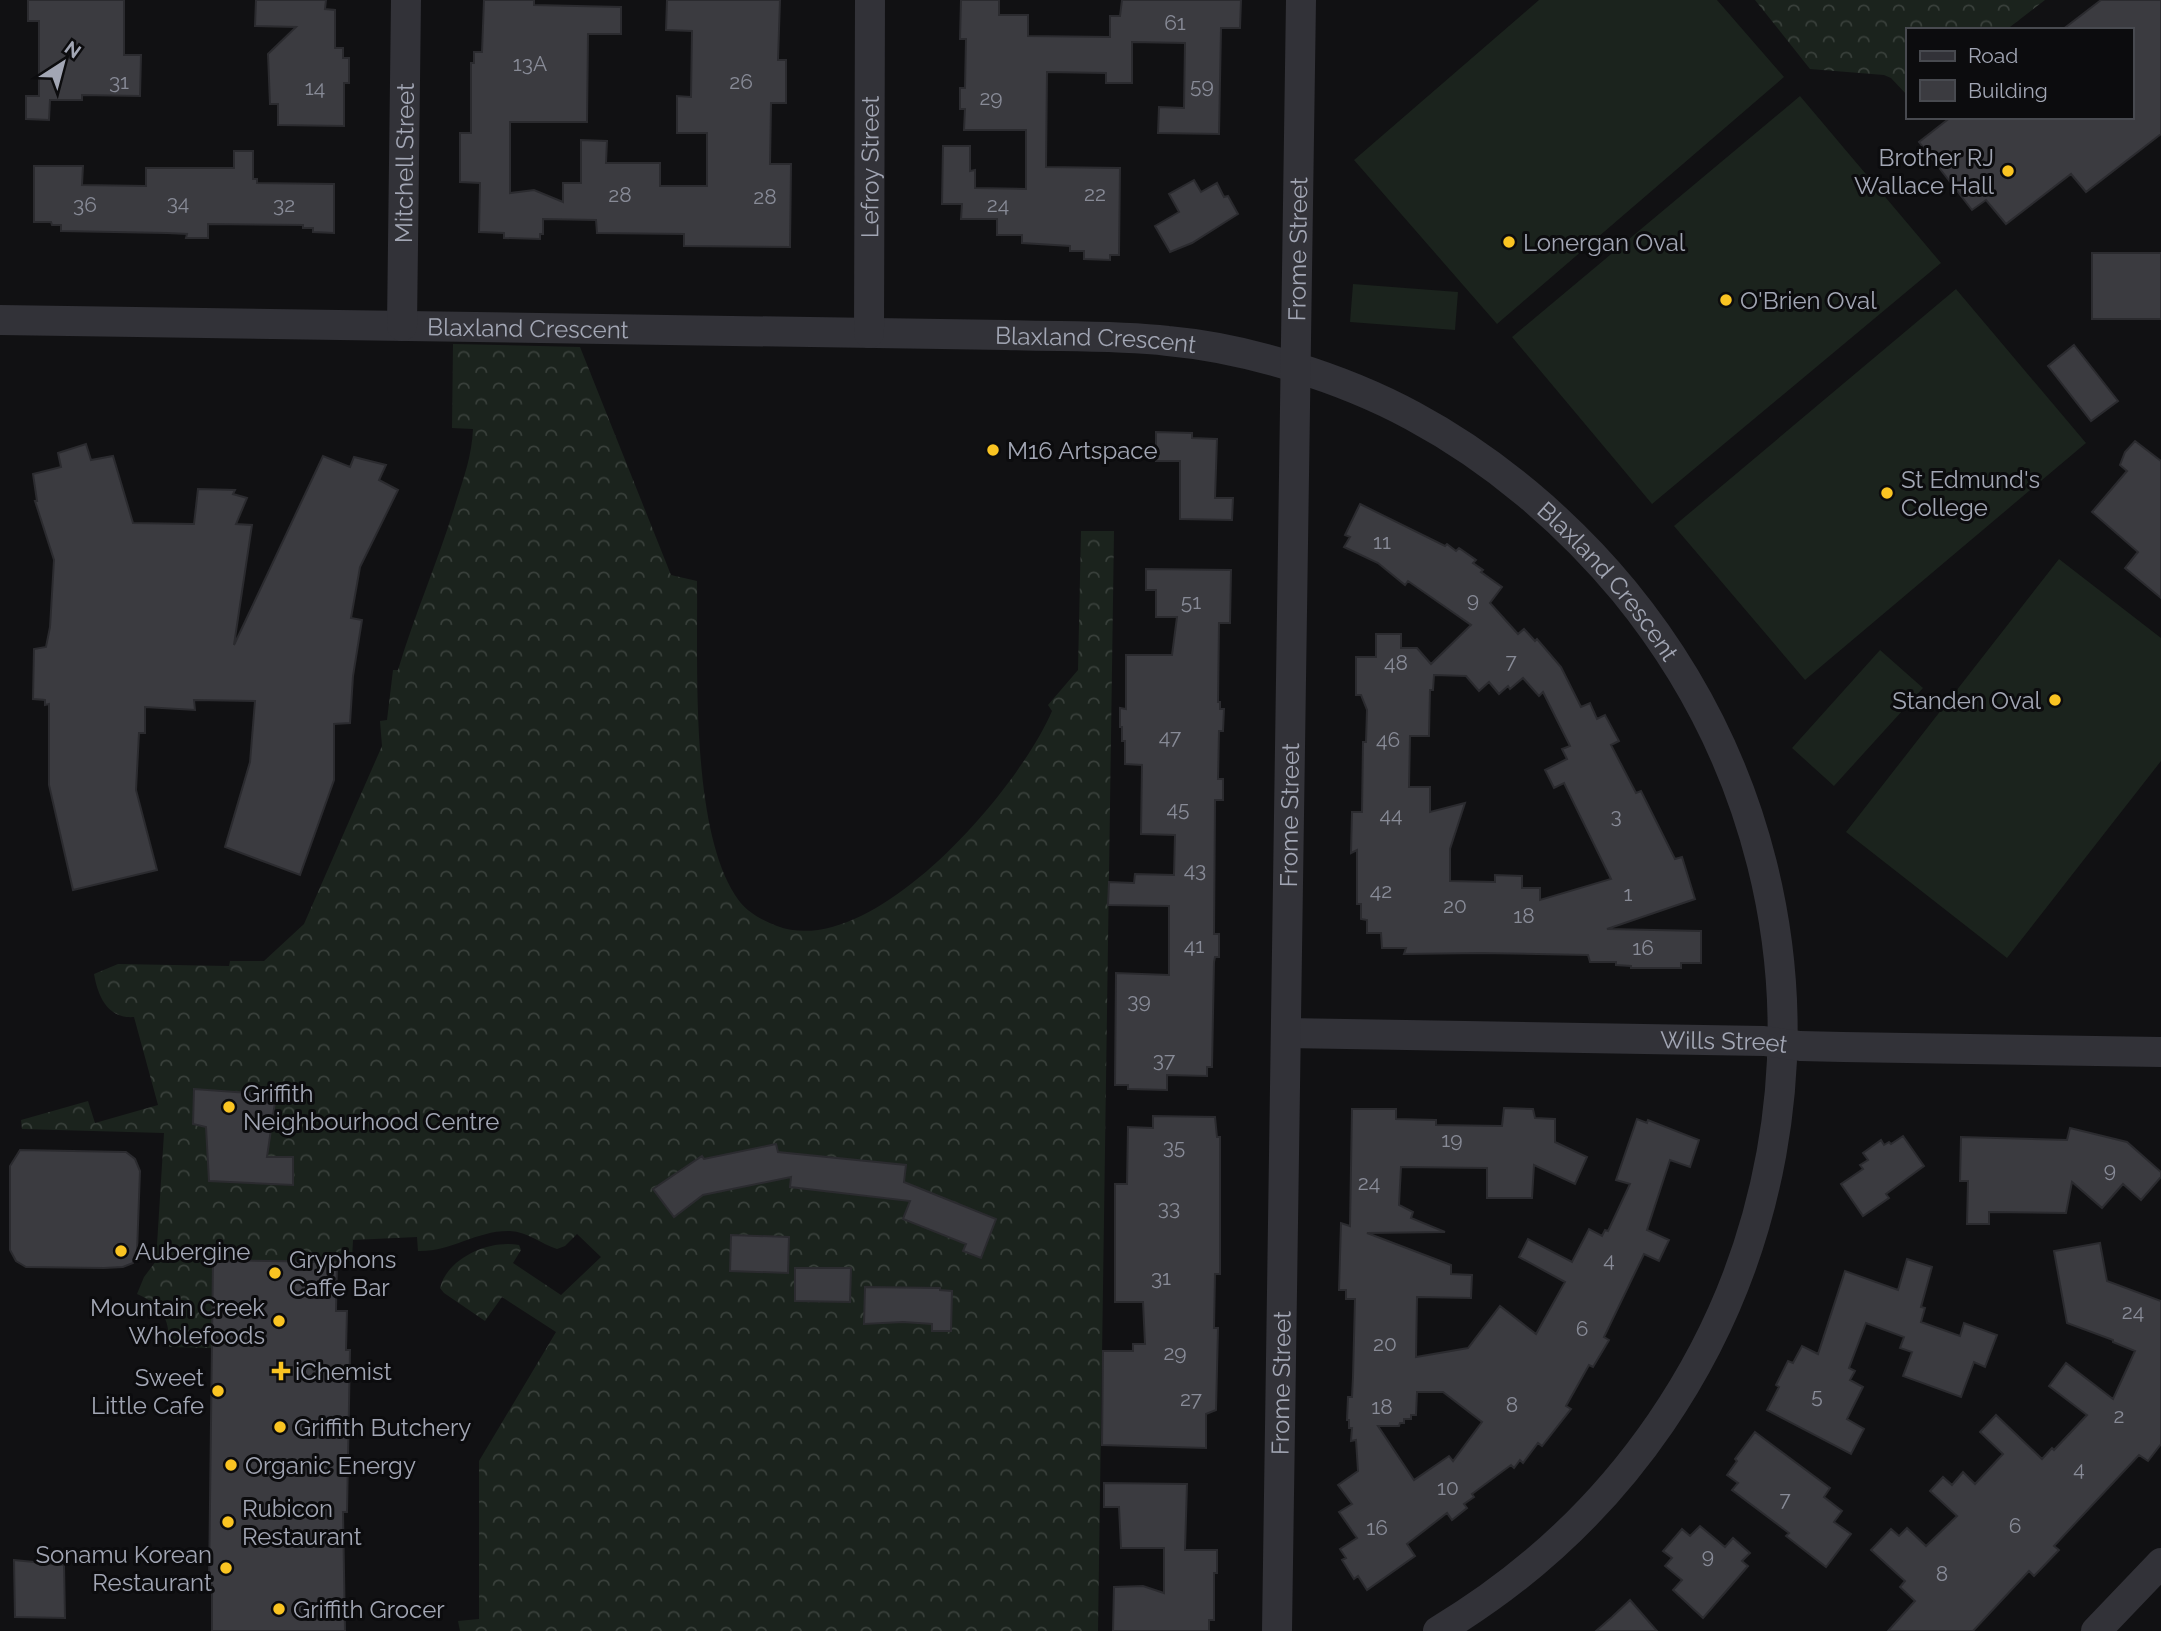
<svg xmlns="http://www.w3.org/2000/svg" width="2161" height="1631" font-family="Raleway,sans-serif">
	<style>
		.forest { fill: url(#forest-crowns) }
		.pitch { fill: #1b231d }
		.building { fill: #3b3b40; stroke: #2b2b2f; stroke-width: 2; fill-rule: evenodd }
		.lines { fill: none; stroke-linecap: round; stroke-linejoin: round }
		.minor { stroke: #323238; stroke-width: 30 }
		.poi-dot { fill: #fac422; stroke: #0c0c0e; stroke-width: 2.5 }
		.labels { text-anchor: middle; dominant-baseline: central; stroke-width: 6; stroke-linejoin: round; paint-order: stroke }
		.number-label { font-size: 21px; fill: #888b97 }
		.poi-label { font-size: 24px; fill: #a2a6b4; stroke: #0c0c0e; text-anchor: start }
		.street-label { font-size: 24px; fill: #a2a6b4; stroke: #0c0c0e }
	</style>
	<defs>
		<pattern id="forest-crowns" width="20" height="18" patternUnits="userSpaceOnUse" patternTransform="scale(1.75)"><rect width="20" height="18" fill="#1b231d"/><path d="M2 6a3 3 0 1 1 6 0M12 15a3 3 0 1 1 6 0" fill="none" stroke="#39403b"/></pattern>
	</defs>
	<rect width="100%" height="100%" fill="#111113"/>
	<!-- forest -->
	<path class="forest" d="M1755 0H2045L2006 30H1907V95L1891 78 1884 75 1810 69Z
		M453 344 580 347 671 575 697 581C698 665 690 824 735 895 745 911 759 919 777 926 872 962 1019 789 1052 711L1048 705 1078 670 1081 531H1114L1098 1631H460L458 1621 479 1619V1461L556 1332 502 1297 485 1321 444 1293 440 1288C447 1258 490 1239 519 1245L521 1250 513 1263 561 1295 601 1257 577 1234 565 1246 557 1249C541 1244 528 1232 510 1231 477 1230 451 1252 418 1251L417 1237 353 1240 352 1259 348 1262 213 1260 212 1348 169 1347C170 1320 163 1305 137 1294L144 1277 156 1261 164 1133 22 1129 21 1120 88 1101 95 1123 158 1105 134 1017C108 1019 98 997 94 974L118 964 229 966 230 961H264L304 924 382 746 380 721 387 720 393 670H398C415 613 439 559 456 502 464 477 472 455 473 429L452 428Z"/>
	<!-- pitch -->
	<path class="pitch" d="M1539 0H1717L1784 77 1497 324 1354 160Z
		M1800 96 1941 263 1652 504 1512 337Z
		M1353 284 1458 292 1455 330 1350 322Z
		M1956 289 2086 443 1805 680 1674 526Z
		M2059 559 2161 638V761L2007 958 1846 832Z
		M1880 650 1923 688 1834 786 1792 748Z"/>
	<!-- building -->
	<path class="building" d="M28 0H124V55H141L140 96 82 95V100H50L49 120 26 119V96H39V21H28Z
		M256 0H326L325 9 335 10V48H343V58H349V83H344V126L278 125V104H270L268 54 296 27 255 26Z
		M484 0H534V5L621 7V34H588L587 122H510V193L534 190 563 202V183H581V140L607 141 606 163H660V186H707V133H677V96L691 97 692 31 666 30 667 0H780L778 60H786V103H771L770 164H791L790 247 684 246V234L597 233 596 220 543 219V234H540V239L504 238V233L479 232 480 183 460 182V133H471V63H474V52H482Z
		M961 0H999V15H1028V36L1110 37V16H1120L1122 0H1241L1240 28H1221L1219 134 1158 133 1159 107 1184 108 1185 43 1132 42V83H1106V73L1047 72 1046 167 1120 168 1119 255H1110V260L1084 259V251H1070V246L1022 243V235H997V219H961L962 204H942L943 146H970V171L975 170V188L1026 189V130H964L965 109H960V88H965L966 39H960Z
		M2101 0H2161V134L2086 192 2071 174 2006 224 1986 200 1972 210 1919 142 1951 117H2131V30H2062Z
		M234 151H253V179H257V183L334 184V233L313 232V228H303V225L208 224V238H186L187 234 167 233 61 231V225H52L51 222H34V166H83L82 185 146 186V168H234Z
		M1194 180 1201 192 1217 183 1224 197 1228 196 1238 214 1192 243 1170 252 1155 226 1179 212 1169 194Z
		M2092 253H2161V319H2092Z
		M2074 345 2118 401 2091 421 2048 366Z
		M1156 432 1192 433V438L1217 439 1215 498H1233L1232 520 1180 519V461H1156Z
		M2135 441 2161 461V598L2125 568 2138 552 2092 512 2127 471 2120 465 2125 452Z
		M86 444 91 460 113 456 133 523 194 524 198 489 235 490 233 494 247 498 236 524 252 525 234 645 323 456 350 467 354 457 386 465 379 480 398 490 360 567 351 618 362 620 353 676 350 723 334 724V780L300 875 225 847 250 762 255 701 194 700 195 710 145 707V733H139L136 790 157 870 73 890 49 785V704L45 705V700L33 699 34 649 46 647 50 627 54 560 35 501H37L33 474 61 467 58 453Z
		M1360 504 1445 546 1447 544 1456 551 1459 548 1476 560 1473 563 1483 570 1481 572 1502 587 1490 603 1518 634 1524 629 1535 641 1537 639 1561 667 1581 707 1590 703 1597 719 1605 715 1619 741 1611 745 1636 793 1641 791 1675 859 1682 857 1695 899 1607 929 1701 931V963H1681V968H1631V966L1616 965V962H1590L1588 955 1481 953 1404 954 1406 948H1382L1381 933H1367V920L1361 919V904H1357V850L1351 853 1352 812H1362L1363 742H1366L1367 710 1361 695H1356V657H1376V634H1401V648H1417L1431 664 1471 625 1408 581 1405 585 1378 563 1344 547 1350 537 1345 535ZM1434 675 1466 676 1479 691 1489 682 1499 694 1508 686 1510 689 1523 678 1539 696 1543 692 1570 746 1562 749 1567 759 1545 770 1554 788 1564 783 1611 879 1540 900V888H1522V876L1495 875V882L1450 881V849L1465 803 1430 812V787H1409L1410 736H1429L1430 690H1433Z
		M1146 569 1231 570 1230 623H1219L1218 702H1220V709H1224L1223 731H1219L1218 779H1223V800H1215L1214 934H1219V957H1215L1214 962 1212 1067H1207V1076L1167 1075V1090L1128 1089V1085H1115L1116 973 1169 975V906L1108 905 1109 882 1134 883 1135 874 1174 875 1175 835 1141 834 1142 765 1125 764V741H1122V727H1120V708L1126 709V655H1172L1177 617H1156V590H1146Z
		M194 1089 276 1095 267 1157H293V1185L209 1181 206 1127 193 1124Z
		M1504 1108 1533 1109 1535 1118 1555 1119V1142L1587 1157 1575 1184 1534 1165 1532 1198H1487V1168L1401 1167 1399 1205 1413 1212 1411 1218 1445 1232 1367 1233 1451 1265V1274L1472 1275 1471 1298 1417 1297 1416 1357 1468 1348 1500 1306 1536 1334 1565 1282 1519 1257 1528 1239 1572 1262 1589 1229 1602 1236 1605 1230 1608 1231 1630 1184 1616 1180 1637 1119 1647 1123 1648 1120 1699 1140 1690 1167 1670 1160 1647 1230 1669 1240 1659 1261 1644 1254 1604 1337 1609 1340 1593 1367 1589 1365 1566 1406 1571 1409 1542 1446 1538 1443 1523 1463 1520 1460 1514 1468 1511 1465 1472 1494 1474 1497 1464 1504 1467 1508 1452 1520 1447 1513 1407 1544 1415 1556 1367 1590 1358 1576 1354 1579 1342 1560 1346 1558 1340 1549 1357 1538 1339 1512 1352 1504 1338 1485 1358 1471 1356 1440 1351 1441 1352 1428H1349V1420H1347L1348 1397H1352L1353 1377 1355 1299H1346V1290H1339L1341 1223 1350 1226 1352 1109H1396V1119L1436 1120V1125L1502 1126ZM1417 1392H1443L1482 1422 1453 1461 1449 1456 1414 1480 1378 1426H1399L1400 1423H1404V1419H1411V1415H1416Z
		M1153 1116 1215 1117 1217 1137H1220V1274H1215L1214 1328H1218L1216 1410 1206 1414V1448L1102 1445 1103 1351H1133V1344H1145L1143 1302H1115V1184H1127L1128 1127 1153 1128Z
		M2070 1128 2127 1142 2161 1172V1177L2141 1200 2123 1184 2102 1208 2072 1182 2066 1213 1989 1212V1224H1967L1968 1181H1960L1961 1137 2067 1140Z
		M1903 1136 1924 1166 1886 1194 1889 1198 1863 1216 1841 1184 1863 1169 1860 1165 1868 1160 1863 1153 1881 1140 1884 1145 1889 1142 1891 1144Z
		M776 1144 778 1152 906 1165 904 1182 996 1219 981 1258 963 1251 966 1244 903 1219 910 1201 790 1187 791 1177 703 1195 674 1217 653 1189 702 1156 704 1159Z
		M20 1150 126 1152 135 1159 140 1171 137 1252 133 1263 123 1267 104 1268 26 1267 16 1261 10 1250V1166Z
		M731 1235 789 1237 788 1273 730 1271Z
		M2100 1243 2107 1281 2161 1301V1444L2148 1461 2139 1455 2054 1546 2059 1550 2034 1576 2029 1571 1973 1631H1888L1915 1601 1900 1587 1905 1581 1871 1550 1891 1529 1899 1536 1907 1528 1926 1546 1957 1516 1930 1491 1943 1477 1952 1485 1963 1472 1975 1484 2003 1454 1980 1432 1996 1415 2042 1459 2052 1448 2054 1450 2087 1415 2049 1386 2066 1363 2113 1399 2135 1351 2113 1342V1340L2067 1323 2054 1251Z
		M1907 1259 1932 1267 1921 1307 1925 1308 1921 1322 1960 1336 1964 1323 1997 1335 1985 1367 1974 1362 1961 1397 1903 1376 1912 1352 1900 1348 1904 1337 1866 1323 1849 1368 1855 1371 1850 1380 1863 1387 1847 1419 1864 1429 1851 1454 1767 1410 1779 1387 1776 1385 1788 1361 1793 1363 1802 1346 1818 1354 1845 1271 1898 1290Z
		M213 1260 337 1262 336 1311H347L346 1350H350L347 1512H343L345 1631H212V1585H209Z
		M795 1268H851L850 1302 795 1301Z
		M865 1287 940 1288V1290L952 1291 951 1331H932V1324L903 1322 864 1324Z
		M1755 1432 1830 1488 1824 1497 1842 1511 1834 1522 1851 1534 1826 1567 1786 1536 1789 1533 1732 1490 1738 1483 1727 1475 1737 1461 1735 1459Z
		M1104 1483 1187 1484 1185 1550H1217V1573H1214V1620H1209V1631H1113L1114 1587 1143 1586 1164 1593V1548H1121L1119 1507H1104Z
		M1700 1526 1725 1547 1733 1538 1750 1553 1742 1561 1748 1566 1703 1618 1673 1590 1682 1580 1665 1566 1672 1558 1663 1551 1682 1529 1690 1536Z
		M14 1560 64 1565 65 1618 15 1617Z
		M1630 1600 1657 1631H1596L1612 1617Z"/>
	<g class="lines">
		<!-- minor -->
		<g class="minor">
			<path id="s1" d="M0 320 1006 335C1060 337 1114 335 1168 341 1247 348 1343 378 1413 416 1493 459 1566 521 1624 591 1897 925 1806 1411 1438 1631"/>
			<path id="s2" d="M402 326 406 0"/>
			<path id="s3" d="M869 333 870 0"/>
			<path id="s4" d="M1286 1033 1764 1041 1800 1046 1843 1047 2161 1052"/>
			<path id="s5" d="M1277 1631 1301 0"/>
			<path d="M2096 1631 2161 1563"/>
		</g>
	</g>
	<!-- markers -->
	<g class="poi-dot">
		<circle cx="2008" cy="171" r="7"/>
		<circle cx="1509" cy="242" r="7"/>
		<circle cx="1726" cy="300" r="7"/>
		<circle cx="993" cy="450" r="7"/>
		<circle cx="1887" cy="493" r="7"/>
		<circle cx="2055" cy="700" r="7"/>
		<circle cx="229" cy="1107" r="7"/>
		<circle cx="121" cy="1251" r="7"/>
		<circle cx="275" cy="1273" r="7"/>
		<circle cx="279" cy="1321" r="7"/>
		<path d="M277.5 1360.5h7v7h7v7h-7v7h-7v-7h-7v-7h7z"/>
		<circle cx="218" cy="1391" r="7"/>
		<circle cx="280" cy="1427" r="7"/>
		<circle cx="231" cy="1465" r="7"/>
		<circle cx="228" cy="1522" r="7"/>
		<circle cx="226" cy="1568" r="7"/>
		<circle cx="279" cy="1609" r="7"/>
	</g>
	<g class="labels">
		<!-- number labels -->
		<g class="number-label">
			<text x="1175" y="22">61</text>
			<text x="530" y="63">13A</text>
			<text x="119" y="81">31</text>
			<text x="741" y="81">26</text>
			<text x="1202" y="85">59</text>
			<text x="315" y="87">14</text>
			<text x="991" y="97">29</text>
			<text x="1095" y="193">22</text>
			<text x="620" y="194">28</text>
			<text x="765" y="196">28</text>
			<text x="178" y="202">34</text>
			<text x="85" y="204">36</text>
			<text x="284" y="204">32</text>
			<text x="998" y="204">24</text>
			<text x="1382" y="541">11</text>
			<text x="1473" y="599">9</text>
			<text x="1191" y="601">51</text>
			<text x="1511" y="660">7</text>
			<text x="1396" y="662">48</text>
			<text x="1170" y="736">47</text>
			<text x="1388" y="739">46</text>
			<text x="1178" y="808">45</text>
			<text x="1391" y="814">44</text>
			<text x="1616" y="815">3</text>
			<text x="1195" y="869">43</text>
			<text x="1381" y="890">42</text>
			<text x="1628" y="893">1</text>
			<text x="1455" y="905">20</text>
			<text x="1524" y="915">18</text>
			<text x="1194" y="945">41</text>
			<text x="1643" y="947">16</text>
			<text x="1139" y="1000">39</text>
			<text x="1164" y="1059">37</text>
			<text x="1452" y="1139">19</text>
			<text x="1174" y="1146">35</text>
			<text x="2110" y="1169">9</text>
			<text x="1369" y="1182">24</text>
			<text x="1169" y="1207">33</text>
			<text x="1609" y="1259">4</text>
			<text x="1161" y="1277">31</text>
			<text x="2133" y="1311">24</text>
			<text x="1582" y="1328">6</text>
			<text x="1385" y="1343">20</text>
			<text x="1175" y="1352">29</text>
			<text x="1817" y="1395">5</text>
			<text x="1191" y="1398">27</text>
			<text x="1512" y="1404">8</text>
			<text x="1382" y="1406">18</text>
			<text x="2119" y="1415">2</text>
			<text x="2079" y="1468">4</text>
			<text x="1448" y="1487">10</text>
			<text x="1785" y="1498">7</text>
			<text x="2015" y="1525">6</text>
			<text x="1377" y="1527">16</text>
			<text x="1708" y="1555">9</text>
			<text x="1942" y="1573">8</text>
		</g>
		<!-- poi labels -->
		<g class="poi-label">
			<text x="1994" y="157" text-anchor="end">Brother RJ<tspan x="1994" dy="28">Wallace Hall</tspan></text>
			<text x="1523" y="242">Lonergan Oval</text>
			<text x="1740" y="300">O'Brien Oval</text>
			<text x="1007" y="450">M16 Artspace</text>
			<text x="1901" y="479">St Edmund's<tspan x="1901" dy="28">College</tspan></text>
			<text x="2041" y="700" text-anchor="end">Standen Oval</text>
			<text x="243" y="1093">Griffith<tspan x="243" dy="28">Neighbourhood Centre</tspan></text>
			<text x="135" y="1251">Aubergine</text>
			<text x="289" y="1259">Gryphons<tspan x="289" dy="28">Caffe Bar</tspan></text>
			<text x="265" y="1307" text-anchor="end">Mountain Creek<tspan x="265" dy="28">Wholefoods</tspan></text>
			<text x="295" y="1371">iChemist</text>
			<text x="204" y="1377" text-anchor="end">Sweet<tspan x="204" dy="28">Little Cafe</tspan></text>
			<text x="294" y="1427">Griffith Butchery</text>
			<text x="245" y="1465">Organic Energy</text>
			<text x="242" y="1508">Rubicon<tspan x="242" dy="28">Restaurant</tspan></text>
			<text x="212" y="1554" text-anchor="end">Sonamu Korean<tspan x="212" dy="28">Restaurant</tspan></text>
			<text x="293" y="1609">Griffith Grocer</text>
		</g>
		<!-- street labels -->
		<g class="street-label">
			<text stroke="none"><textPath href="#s2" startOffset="163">Mitchell Street</textPath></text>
			<text stroke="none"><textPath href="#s3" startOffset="166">Lefroy Street</textPath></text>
			<text stroke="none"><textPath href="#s5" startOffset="1382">Frome Street</textPath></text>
			<text stroke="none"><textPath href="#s1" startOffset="528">Blaxland Crescent</textPath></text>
			<text stroke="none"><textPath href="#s1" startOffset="1096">Blaxland Crescent</textPath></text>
			<text stroke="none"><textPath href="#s1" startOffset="1684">Blaxland Crescent</textPath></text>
			<text stroke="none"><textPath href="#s5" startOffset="816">Frome Street</textPath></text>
			<text stroke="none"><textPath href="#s4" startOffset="438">Wills Street</textPath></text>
			<text stroke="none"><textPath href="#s5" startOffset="248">Frome Street</textPath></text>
		</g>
	</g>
	<!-- legend -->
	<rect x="1906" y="28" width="228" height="91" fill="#0c0c0e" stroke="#484a50" stroke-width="2"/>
	<rect x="1920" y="51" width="35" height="10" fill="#323238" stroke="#484a50" stroke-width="2"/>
	<text x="1968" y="63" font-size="21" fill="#a2a6b4">Road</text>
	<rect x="1920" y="80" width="35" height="21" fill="#3b3b40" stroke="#484a50" stroke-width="2"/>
	<text x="1968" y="98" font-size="21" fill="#a2a6b4">Building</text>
	<!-- north arrow -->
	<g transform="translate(63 63) rotate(36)" stroke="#0c0c0e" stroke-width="5" paint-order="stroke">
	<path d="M0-5L12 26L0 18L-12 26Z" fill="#a2a6b4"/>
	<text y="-10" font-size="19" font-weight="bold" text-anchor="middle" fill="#a2a6b4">N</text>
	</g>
</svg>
